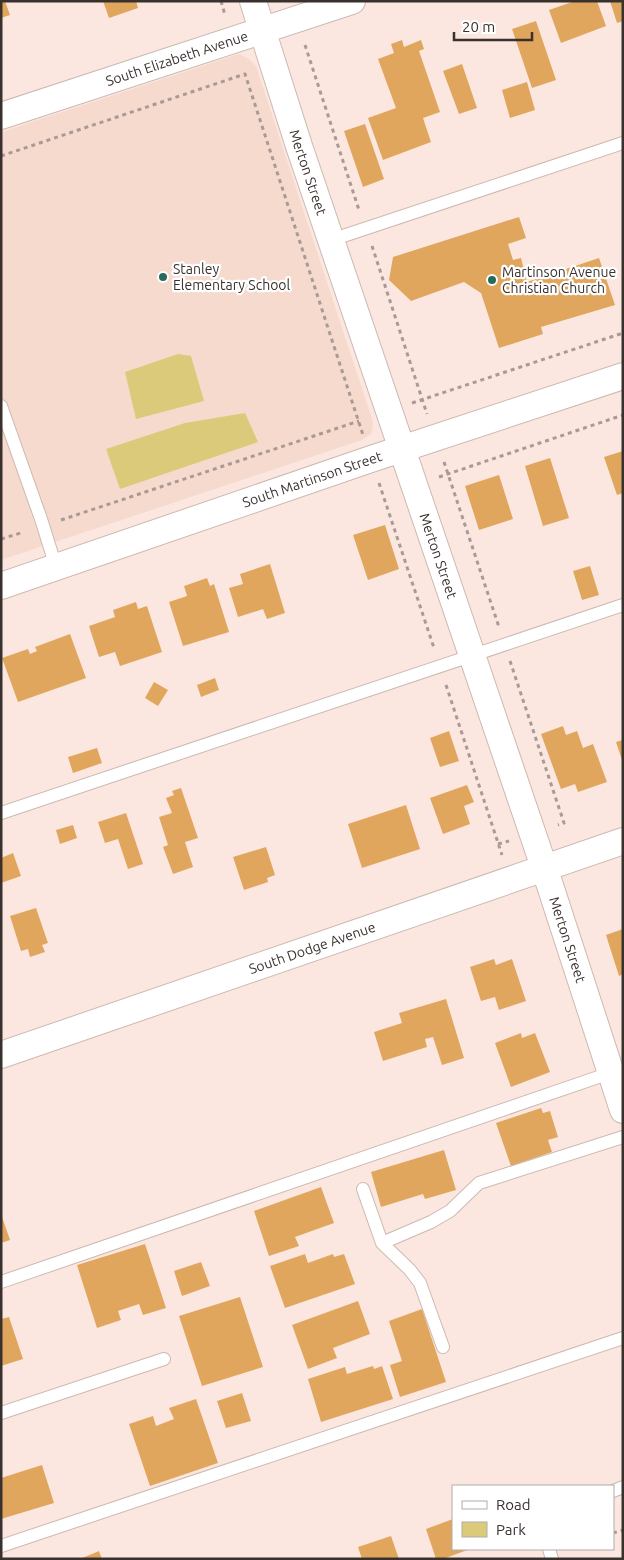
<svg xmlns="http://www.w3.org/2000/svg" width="624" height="1560" font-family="Ubuntu,sans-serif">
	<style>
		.built { fill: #f6dace }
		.green { fill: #dcca7b }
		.building { fill: #e1a65d }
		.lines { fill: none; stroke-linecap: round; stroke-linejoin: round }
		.lane-casing { stroke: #ccb9b1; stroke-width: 14 }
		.street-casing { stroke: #ccb9b1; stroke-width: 28 }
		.path { stroke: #a99a95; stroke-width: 3; stroke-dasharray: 4 4; stroke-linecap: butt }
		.lane { stroke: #fff; stroke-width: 12 }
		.street { stroke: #fff; stroke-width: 26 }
		.poi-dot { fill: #286a5b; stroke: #fff; stroke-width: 2 }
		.labels { text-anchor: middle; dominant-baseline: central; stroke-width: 4.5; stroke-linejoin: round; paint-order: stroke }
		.street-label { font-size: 14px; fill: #39312e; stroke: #fff }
		.poi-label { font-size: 14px; fill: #39312e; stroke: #fff; text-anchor: start }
	</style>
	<rect width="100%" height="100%" fill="#fbe7df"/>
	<!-- built -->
	<path class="built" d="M239 54 249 59 256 66 373 422 372 433 362 440 1 560V132Z"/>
	<!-- green -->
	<path class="green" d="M178 354 191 356 204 401 136 419 125 372Z
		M245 413 258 442 120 489 106 449 185 423Z"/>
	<!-- building -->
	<path class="building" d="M1 1H5L10 15 1 18Z
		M103 1H136L138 8 109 18Z
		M575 1H597L606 26 561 43 549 10Z
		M610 1H623V21L617 23Z
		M536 21 556 80 532 88 512 29Z
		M402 40 404 47 421 40 424 49 419 51 440 112 423 118 431 142 383 160 368 118 396 108 378 59 394 53 391 44Z
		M462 64 477 108 459 114 443 71Z
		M527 82 535 110 510 118 502 90Z
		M365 124 384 179 363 187 344 131Z
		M519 217 526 238 508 244 513 260 521 258 527 282 599 258 615 305 541 327 543 334 499 348 481 293 464 282 411 301 389 280 393 257Z
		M623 451V493L617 495 604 457Z
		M550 458 569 518 543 526 525 466Z
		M499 475 513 519 479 530 465 486Z
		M385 525 399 569 368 580 353 535Z
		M270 564 285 613 267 619 263 609 238 617 229 588 243 584 240 574Z
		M590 566 599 595 582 600 573 571Z
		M207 578 210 586 214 584 229 632 183 646 169 602 187 596 184 586Z
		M136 602 138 609 147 606 162 652 120 666 115 652 99 657 89 626 115 617 113 610Z
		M70 634 86 678 18 702 2 658 28 649 30 654 37 651 35 647Z
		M215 678 219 690 201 697 197 685Z
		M154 682 168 690 158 706 145 698Z
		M563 726 566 735 577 731 583 748 593 744 607 782 578 792 575 784 561 789 541 734Z
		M449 731 459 761 440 767 430 738Z
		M623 740V760H622L616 742Z
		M97 748 102 763 73 773 68 757Z
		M467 785 474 802 464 806 470 824 443 834 430 798Z
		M181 788 198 838 185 842 193 867 173 874 163 847 168 845 159 817 172 813 166 798 174 795 172 791Z
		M406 805 420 849 362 868 348 824Z
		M126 813 143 864 128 869 118 839 105 843 98 822Z
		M73 825 77 838 60 844 56 830Z
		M266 847 275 875 267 878 268 882 244 890 233 857Z
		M13 853 21 876 1 883V858Z
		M36 908 48 943 42 945 45 952 30 957 28 949 21 951 10 916Z
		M623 929V974L619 976 606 935Z
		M494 959 496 965 512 959 526 1001 499 1010 495 997 481 1001 470 967Z
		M446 999 464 1058 442 1065 433 1037 425 1039 427 1047 383 1061 374 1032 402 1023 399 1013Z
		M521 1033 522 1038 535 1033 550 1072 511 1087 495 1043Z
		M541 1108 543 1113 550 1111 558 1137 548 1140 552 1152 511 1166 496 1123Z
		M444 1150 456 1190 425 1199 423 1194 381 1207 371 1172Z
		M321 1187 334 1223 295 1237 299 1246 269 1256 254 1211Z
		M1 1214 10 1240 1 1243Z
		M145 1244 166 1308 143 1315 139 1304 118 1311 121 1320 97 1328 77 1265Z
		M305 1254 308 1263 333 1254 334 1257 344 1254 355 1284 285 1308 270 1266Z
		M201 1262 210 1286 182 1296 174 1271Z
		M240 1297 263 1367 202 1386 179 1316Z
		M358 1301 370 1334 333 1348 337 1358 308 1369 292 1325Z
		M422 1309 446 1382 400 1397 390 1365 402 1361 389 1321Z
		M9 1317 23 1359 1 1366V1319Z
		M373 1366 374 1369 382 1366 393 1399 321 1422 308 1379 345 1367 347 1374Z
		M242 1393 251 1421 226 1428 217 1401Z
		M196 1399 218 1463 150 1486 129 1424 153 1416 156 1426 174 1419 169 1408Z
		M42 1465 54 1503 1 1519V1478Z
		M453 1519V1549H470L443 1559H436L426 1529Z
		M391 1536 399 1559H362L358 1547Z
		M99 1551 102 1559H80Z"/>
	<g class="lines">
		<defs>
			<path id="lane" d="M331 240 623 143
				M1 406 41 519 56 567
				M1 813 623 605
				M363 1189 382 1243 431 1222 450 1211 479 1183 623 1137
				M382 1243 410 1270 420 1283 443 1347
				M1 1282 613 1072
				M1 1413 164 1359
				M613 1491 623 1487
				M1 1546 623 1338
				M549 1549 552 1559"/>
			<g id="street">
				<path id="s1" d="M253 1 299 146 544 867 623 1110"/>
				<path id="s2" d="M1 116 352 1"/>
				<path id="s3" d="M1 586 371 459 623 376"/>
				<path id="s4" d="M1 1055 623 841"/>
			</g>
		</defs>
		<!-- lane casing -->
		<use href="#lane" class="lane-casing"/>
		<!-- street casing -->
		<use href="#street" class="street-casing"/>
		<!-- path -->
		<path class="path" d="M221 1 225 15
			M305 45 359 210
			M1 156 245 74 363 435
			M372 246 427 414
			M412 403 623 333
			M444 462 499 627
			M439 477 623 415
			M379 483 434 648
			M61 520 359 421
			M1 539 24 532
			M510 661 564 823 558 825
			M446 685 502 855
			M498 844 509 841
			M613 1533 623 1530"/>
		<!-- lane -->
		<use href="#lane" class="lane"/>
		<!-- street -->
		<use href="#street" class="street"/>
	</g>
	<!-- markers -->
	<g class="poi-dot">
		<circle cx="163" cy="277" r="5"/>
		<circle cx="492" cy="280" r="5"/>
	</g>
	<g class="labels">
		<!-- street labels -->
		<g class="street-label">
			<text stroke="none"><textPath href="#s2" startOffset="185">South Elizabeth Avenue</textPath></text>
			<text stroke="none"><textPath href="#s1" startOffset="180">Merton Street</textPath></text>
			<text stroke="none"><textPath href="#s3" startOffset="329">South Martinson Street</textPath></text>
			<text stroke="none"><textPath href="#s1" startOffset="585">Merton Street</textPath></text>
			<text stroke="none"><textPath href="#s1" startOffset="990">Merton Street</textPath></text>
			<text stroke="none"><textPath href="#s4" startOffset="329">South Dodge Avenue</textPath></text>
		</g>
		<!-- poi labels -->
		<g class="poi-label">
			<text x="173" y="269">Stanley<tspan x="173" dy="16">Elementary School</tspan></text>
			<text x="502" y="272">Martinson Avenue<tspan x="502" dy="16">Christian Church</tspan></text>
		</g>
	</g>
	<!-- border -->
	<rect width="624" height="1560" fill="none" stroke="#39312e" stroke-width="5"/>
	<!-- legend -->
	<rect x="452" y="1485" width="162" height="65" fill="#ffffff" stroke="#b0adab"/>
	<rect x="462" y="1501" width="25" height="8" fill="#ffffff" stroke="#b0adab"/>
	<text x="496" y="1510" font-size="15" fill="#39312e">Road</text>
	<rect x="462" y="1522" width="25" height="15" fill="#dcca7b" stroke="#b0adab"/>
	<text x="496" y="1535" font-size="15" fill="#39312e">Park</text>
	<!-- scale -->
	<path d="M454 32v8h78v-8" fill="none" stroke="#39312e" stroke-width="2.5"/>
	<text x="462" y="32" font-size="15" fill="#39312e" stroke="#ffffff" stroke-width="4" paint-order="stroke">20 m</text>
</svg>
